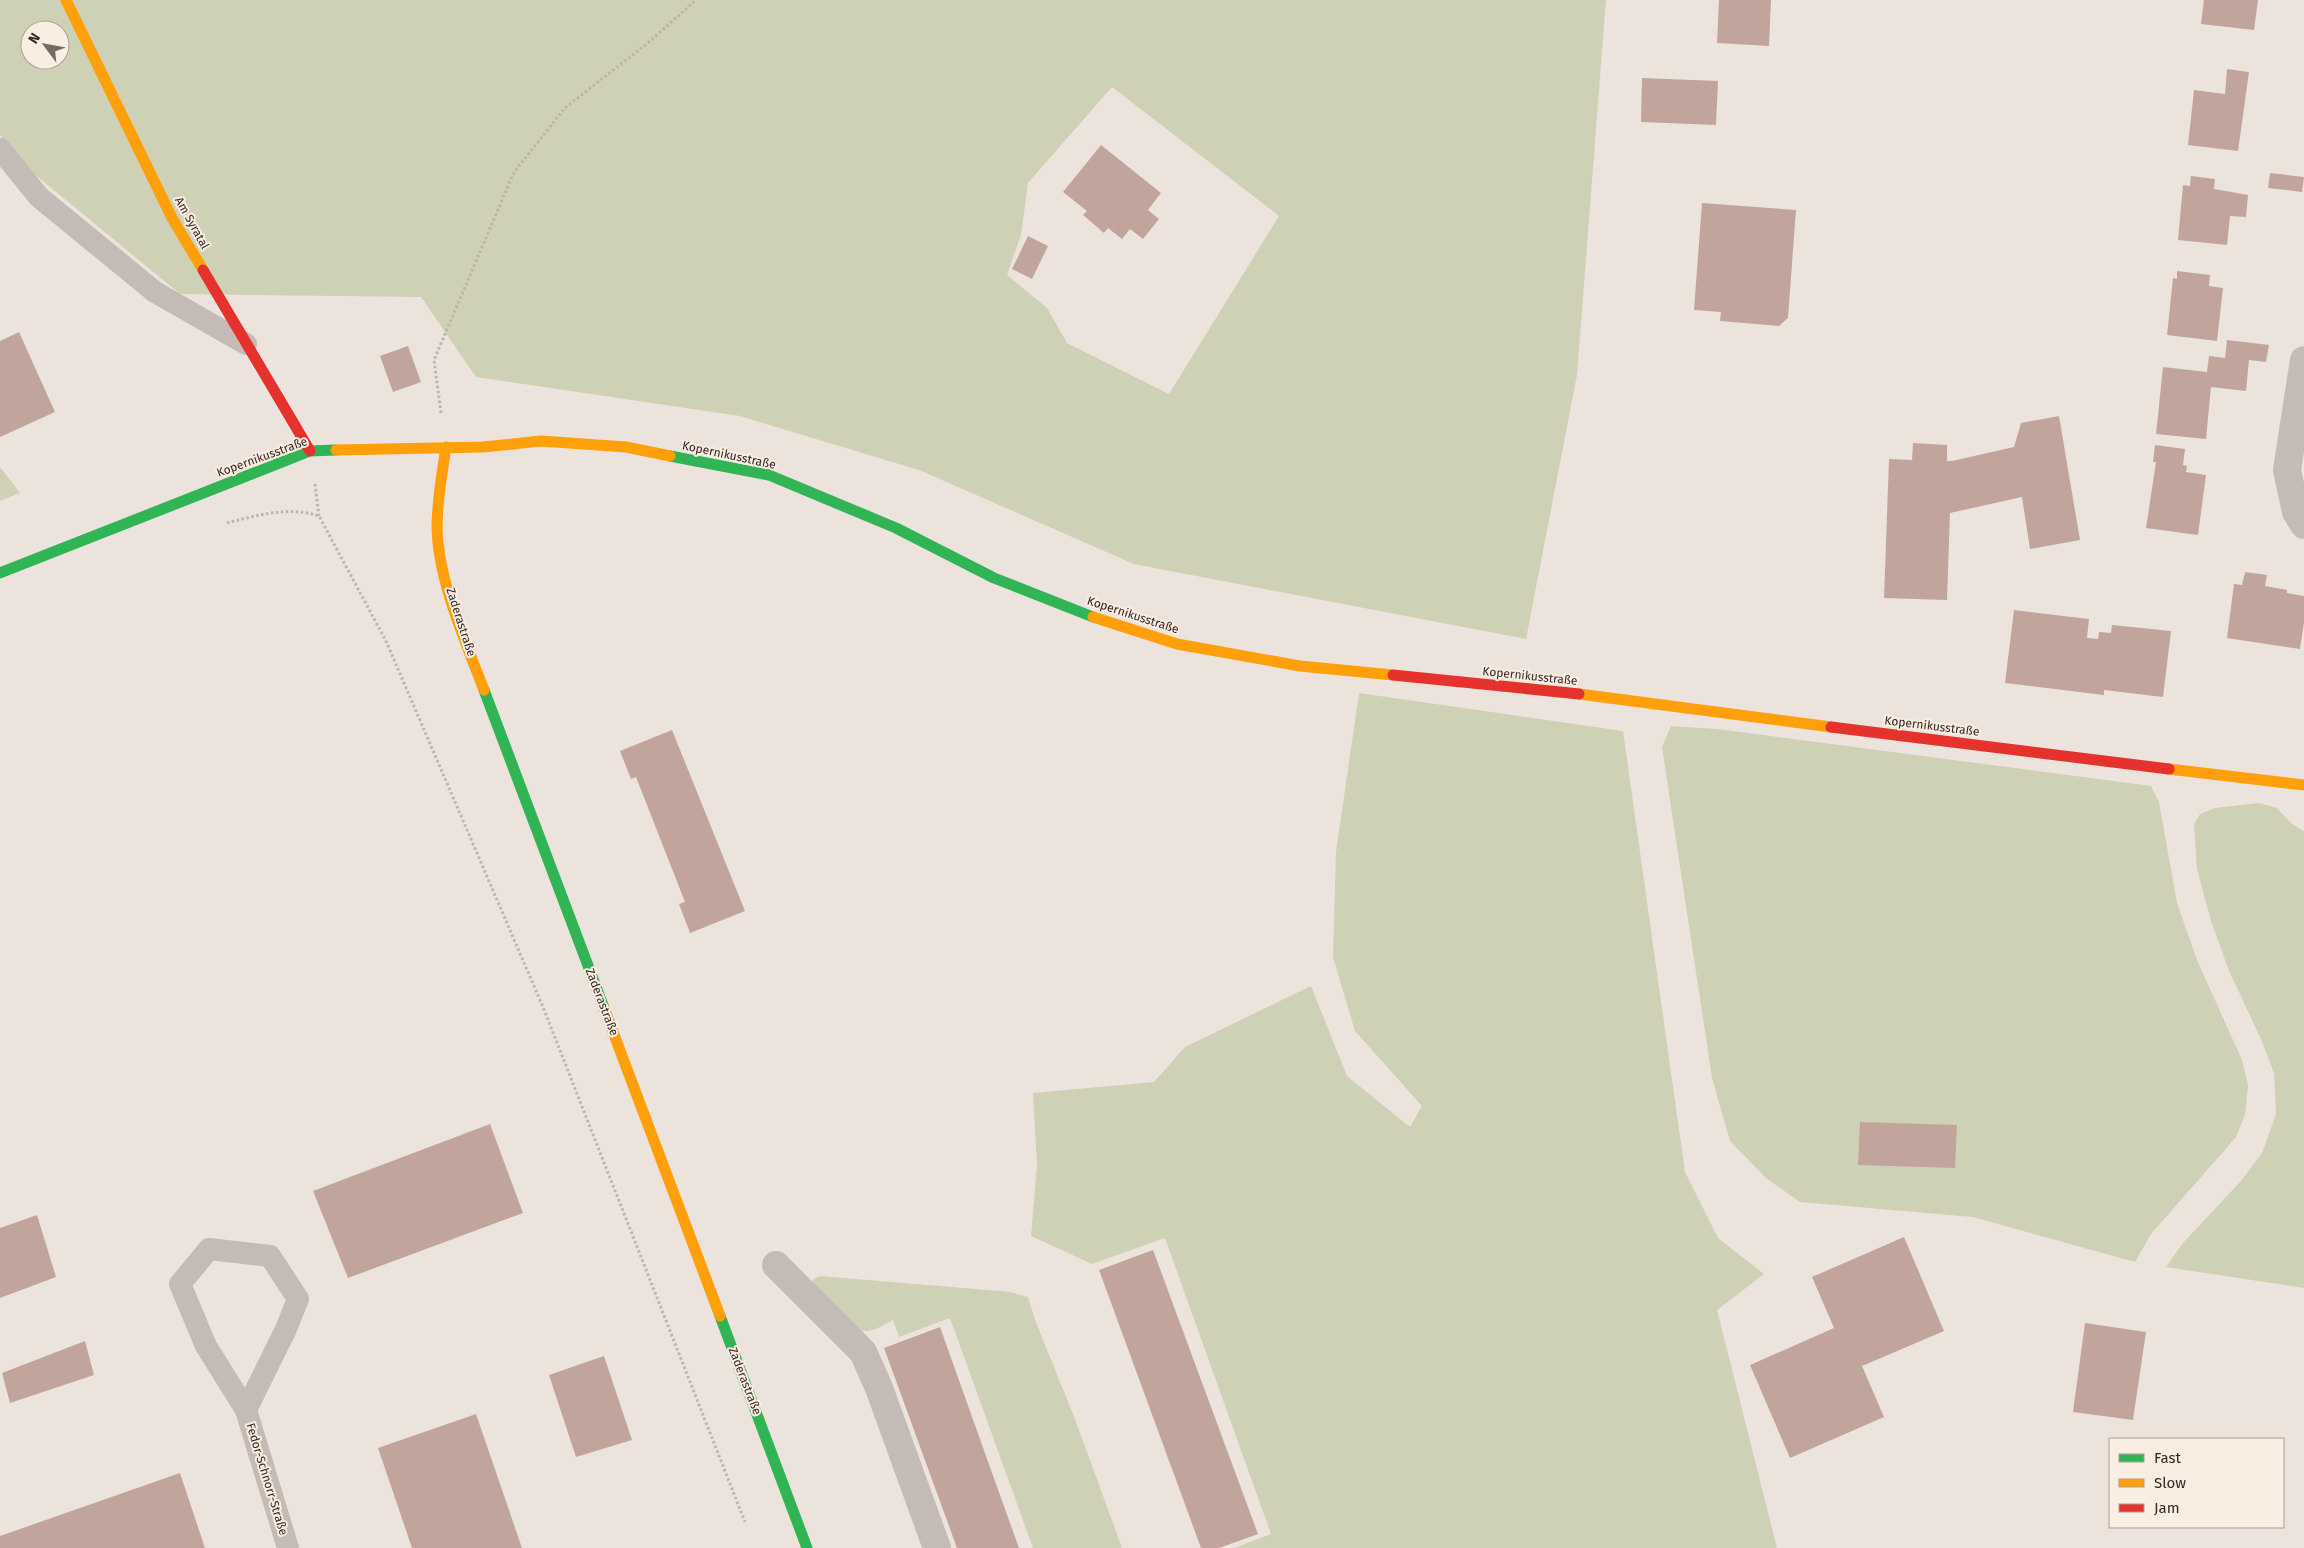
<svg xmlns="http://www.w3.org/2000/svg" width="2304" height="1548" font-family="'Fira Sans',sans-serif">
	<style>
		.green { fill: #ced1b5; fill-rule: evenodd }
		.building { fill: #c1a59c }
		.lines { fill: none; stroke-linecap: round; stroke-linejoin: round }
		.path { stroke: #bdb4ae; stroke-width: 3; stroke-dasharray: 2.5 2.5; stroke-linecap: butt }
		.lane { stroke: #c4bbb6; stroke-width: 22 }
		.street { stroke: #c4bbb6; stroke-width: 28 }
		.fast { stroke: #30b455; stroke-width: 11 }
		.slow { stroke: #ff9f0a; stroke-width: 11 }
		.jam { stroke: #e5322d; stroke-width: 11 }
		.labels { text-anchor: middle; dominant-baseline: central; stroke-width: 4; stroke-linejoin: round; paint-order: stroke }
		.street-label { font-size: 12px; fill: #352824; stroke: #faede2 }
	</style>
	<rect width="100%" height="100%" fill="#ece4dc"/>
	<!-- green -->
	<path class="green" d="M0 0H1606L1577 375 1526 639 1134 564 919 470 740 416 476 377 421 297 180 294 21 163 0 135ZM30 30H60V60H30ZM1112 87 1279 216 1169 394 1067 343 1047 308 1007 275 1021 235 1028 183Z
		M0 467 20 493 0 501Z
		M1359 693 1623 731 1685 1172 1718 1238 1764 1274 1717 1310 1777 1548H1234L1271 1534 1165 1238 1092 1264 1031 1236 1037 1165 1033 1093 1154 1082 1185 1047 1311 986 1347 1076 1410 1127 1422 1106 1355 1031 1333 957 1336 852Z
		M1671 726 1718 729 2151 786 2159 802 2177 903 2197 960 2242 1060 2248 1085 2245 1115 2236 1137 2151 1234 2135 1262 1973 1217 1800 1202 1766 1178 1730 1141 1712 1078 1662 747Z
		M2259 803 2277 808 2292 824 2304 831V1288L2166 1267 2183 1243 2240 1182 2262 1153 2276 1114 2274 1073 2261 1039 2229 971 2211 921 2197 869 2194 824 2200 814 2215 808Z
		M820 1276 1011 1292 1028 1297 1035 1320 1075 1419 1122 1548H1033L950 1318 899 1337 893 1320C885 1324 877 1330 867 1331 844 1332 826 1299 813 1283V1279Z"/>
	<!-- building -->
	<path class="building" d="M1719 0H1771L1769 46 1717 43Z
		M2204 0H2258L2254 30 2201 24Z
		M2227 69 2249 72 2238 151 2188 145 2194 90 2225 94Z
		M1642 78 1718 81 1716 125 1641 122Z
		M1101 145 1161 193 1148 210 1159 219 1143 239 1130 229 1122 239 1108 228 1104 233 1083 215 1087 211 1063 192Z
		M2270 173 2304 177 2302 192 2268 188Z
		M2191 176 2215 179 2214 189 2248 195 2246 217 2230 216 2227 245 2178 240 2183 185 2190 186Z
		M1702 203 1796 210 1788 318 1779 326 1720 321 1721 312 1694 310Z
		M1028 236 1048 246 1032 279 1012 269Z
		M2177 271 2210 275 2209 286 2223 288 2217 341 2167 335 2173 278 2177 279Z
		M19 332 55 412 0 437V341Z
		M2227 340 2269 345 2266 362 2249 360 2246 391 2211 387 2206 439 2156 434 2163 367 2207 372 2209 356 2225 358Z
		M408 346 421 382 393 392 380 356Z
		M2059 416 2080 540 2030 549 2022 497 1950 513 1947 600 1884 598 1889 459 1912 460 1913 443 1947 445V461H1952L2014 447 2021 423Z
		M2155 445 2185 449 2183 465 2187 466 2186 472 2206 475 2198 535 2146 528 2156 462H2153Z
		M2245 572 2267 575 2265 586 2287 590V593L2304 596V622L2300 649 2227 638 2234 584 2242 585Z
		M2014 610 2089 619 2087 638 2098 639 2099 632 2111 633 2112 625 2171 631 2163 697 2104 690V695L2005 683Z
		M672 730 745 911 690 933 679 904 685 902 636 777 631 779 620 751Z
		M1860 1122 1957 1125 1955 1168 1858 1165Z
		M490 1124 523 1213 348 1278 313 1191Z
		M37 1215 56 1277 0 1298V1228Z
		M1904 1237 1944 1331 1862 1366 1884 1417 1790 1458 1750 1365 1834 1328 1812 1277Z
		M1153 1250 1258 1534 1219 1548H1201L1099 1270Z
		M2085 1323 2146 1332 2133 1420 2073 1412Z
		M940 1327 991 1470 1019 1548H957L884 1348Z
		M85 1341 94 1375 10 1403 2 1373Z
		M604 1356 632 1440 576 1457 549 1375Z
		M476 1414 522 1548H412L378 1448Z
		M180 1473 205 1548H0V1536Z"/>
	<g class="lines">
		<!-- path -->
		<path class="path" d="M441 413 434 360 514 172 565 108 649 42 696 0
			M315 484 319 516
			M227 523C258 515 288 506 319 516L386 641 543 1007 745 1522"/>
		<!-- lane -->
		<path class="lane" d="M0 149 39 197 155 292 246 344
			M246 1410 286 1329 298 1299 270 1256 209 1249 180 1284 206 1346 246 1410 288 1548"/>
		<!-- street -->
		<path class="street" d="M2304 360 2287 470 2296 512 2304 525
			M776 1265 863 1352 879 1388 937 1548"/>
		<!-- fast -->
		<path class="fast" d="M670 456 769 475 896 528 994 578 1093 617
			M0 573 310 451 336 450
			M484 690 604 1008
			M720 1316 807 1548"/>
		<!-- slow -->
		<path class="slow" d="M66 0 172 218 203 270
			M446 447C442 473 437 501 437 527 438 581 465 640 484 690
			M336 450 483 447 541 441 626 447 670 456
			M1093 617 1177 644 1300 666 1393 675
			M1579 694 1831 727
			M2169 769 2304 785
			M604 1008 720 1316"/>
		<!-- jam -->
		<path class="jam" d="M203 270 310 451
			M1393 675 1579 694
			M1831 727 2169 769"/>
	</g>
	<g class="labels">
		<!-- street labels -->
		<g class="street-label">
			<text transform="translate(192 223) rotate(61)">Am Syratal</text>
			<text transform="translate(729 455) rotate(12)">Kopernikusstraße</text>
			<text transform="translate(262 457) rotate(-20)">Kopernikusstraße</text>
			<text transform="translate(1133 615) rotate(18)">Kopernikusstraße</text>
			<text transform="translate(461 622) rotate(72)">Zaderastraße</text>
			<text transform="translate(1530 676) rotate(6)">Kopernikusstraße</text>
			<text transform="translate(1932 726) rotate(7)">Kopernikusstraße</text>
			<text transform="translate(602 1002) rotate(69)">Zaderastraße</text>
			<text transform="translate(745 1381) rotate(69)">Zaderastraße</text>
			<text transform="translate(267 1479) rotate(73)">Fedor-Schnorr-Straße</text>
		</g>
	</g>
	<!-- legend -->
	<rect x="2109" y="1438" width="175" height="90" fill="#faede2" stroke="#ab9e96"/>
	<rect x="2119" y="1454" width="25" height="8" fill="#30b455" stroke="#ab9e96"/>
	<text x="2154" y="1463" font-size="15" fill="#352824">Fast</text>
	<rect x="2119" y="1479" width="25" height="8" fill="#ff9f0a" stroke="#ab9e96"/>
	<text x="2154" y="1488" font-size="15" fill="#352824">Slow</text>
	<rect x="2119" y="1504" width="25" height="8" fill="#e5322d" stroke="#ab9e96"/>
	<text x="2154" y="1513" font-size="15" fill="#352824">Jam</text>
	<!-- north arrow -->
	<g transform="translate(45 45) rotate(302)"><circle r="24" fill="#faede2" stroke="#ab9e96"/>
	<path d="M0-4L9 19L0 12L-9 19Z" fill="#756a64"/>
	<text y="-8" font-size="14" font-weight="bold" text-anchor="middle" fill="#352824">N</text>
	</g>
</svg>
